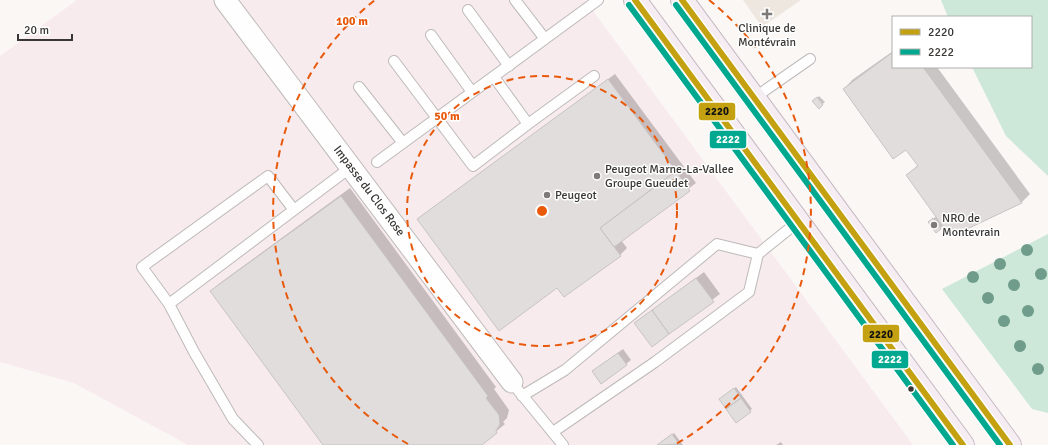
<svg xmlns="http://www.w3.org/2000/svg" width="1048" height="445" font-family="Signika,sans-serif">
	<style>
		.commercial { fill: #f8ebed }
		.built { fill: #ede7e0 }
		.green { fill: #cde8d9 }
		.shadow { fill: #0003 }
		.building { fill: #e0dddc; stroke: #c7c4c3 }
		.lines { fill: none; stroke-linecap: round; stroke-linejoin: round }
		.service-casing { stroke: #bdbab9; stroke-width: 12 }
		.minor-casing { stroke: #bdbab9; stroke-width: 23 }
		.primary-casing { stroke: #c5b8c1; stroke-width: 24 }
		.service { stroke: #fefefe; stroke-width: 10 }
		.minor { stroke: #fefefe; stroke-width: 21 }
		.primary { stroke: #f5edf2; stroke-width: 22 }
		.bus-1-casing { stroke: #fff; stroke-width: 9 }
		.bus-2-casing { stroke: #fff; stroke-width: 9 }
		.bus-1 { stroke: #c4a110; stroke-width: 6 }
		.bus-2 { stroke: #00a88f; stroke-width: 6 }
		.tree { fill: #709c8c }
		.ring { fill: none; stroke: #e8590c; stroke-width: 2; stroke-dasharray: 7 5 }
		.poi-dot { fill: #7d7a78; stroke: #fff; stroke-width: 1.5 }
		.bus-dot { fill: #393735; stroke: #fff; stroke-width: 1.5 }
		.labels { text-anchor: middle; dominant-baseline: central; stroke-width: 3; stroke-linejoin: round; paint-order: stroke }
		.poi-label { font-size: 12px; fill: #393735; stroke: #fff; text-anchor: start }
		.street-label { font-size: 12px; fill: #393735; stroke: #fff }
		.centre { fill: #e8590c; stroke: #fff; stroke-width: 2 }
		.ring-label { font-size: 12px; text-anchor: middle; font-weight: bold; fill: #e8590c; stroke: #fff; stroke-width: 3; stroke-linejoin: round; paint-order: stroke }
		.line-badge { stroke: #fff; stroke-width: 1.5 }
		.badge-label { font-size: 11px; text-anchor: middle; font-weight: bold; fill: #fff }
		.pale-badge-label { font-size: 11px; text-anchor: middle; font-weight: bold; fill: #111 }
	</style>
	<rect width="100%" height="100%" fill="#faf7f5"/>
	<!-- commercial -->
	<path class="commercial" d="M77 0H585L913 445H188L74 383 0 362V56Z"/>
	<!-- built -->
	<path class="built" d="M743 0H801L762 27Z"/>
	<!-- green -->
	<path class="green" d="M941 0H1048V176L1006 136 972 67H1031V17H948Z
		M1048 234V413L1032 409 942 289Z"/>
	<!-- shadow -->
	<path class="shadow" d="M893 51V67H937L1030 194 1022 202 964 229 944 225 936 232 931 220 937 216 907 175 918 165 906 148 844 89 852 80Z
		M615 74 696 183 621 240 627 248 620 255 564 296 558 287 418 219Z
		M819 96 825 102 819 107 814 101Z
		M350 188 496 387 494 389 509 410 507 418 503 422 505 424 480 445H324L211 291 220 283Z
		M704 272 720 294 652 345 636 323Z
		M623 349 631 360 626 364 593 371Z
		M736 387 752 409 736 421 722 398Z
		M674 433 683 445H658L660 443Z
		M781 442 783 445H776Z"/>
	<!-- building -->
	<path class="building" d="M893 52V67H923L1022 203 965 230 955 232 948 230 941 224 906 175 918 166 906 150 893 159 843 89Z
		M608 79 676 171 600 228 621 256 564 297 557 288 499 331 417 219Z
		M817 97 823 105 819 109 812 101Z
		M676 171 690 191 614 247 600 228Z
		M341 196 488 396 486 398 499 415 500 424 496 431 497 433 482 445H323L210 291Z
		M933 218 941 229 936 233 928 222Z
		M696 278 714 302 669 334 652 310Z
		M652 310 669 334 652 347 634 323Z
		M618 353 627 365 601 384 592 371Z
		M734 388 741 398 726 409 719 399Z
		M741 398 751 412 736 423 726 409Z
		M672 434 679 444 657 445Z"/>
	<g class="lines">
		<defs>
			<path id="service" d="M515 0 545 39
				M468 10 509 66
				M431 35 472 92
				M394 61 473 166 528 124
				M494 77 528 124 594 76
				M359 87 403 143
				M754 98 810 59
				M377 162 598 0
				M758 254 799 221
				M169 304 351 167
				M518 390 563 445
				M522 396 565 370 717 244 758 254 749 292 655 362 553 432
				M258 445 233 419 194 352 169 304 142 267 268 176 294 210"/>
			<path id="minor" d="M225 0 512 382"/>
			<path id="primary" d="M635 0 963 445
				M682 0 1010 445"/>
		</defs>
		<!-- service casing -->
		<use href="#service" class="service-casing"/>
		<!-- minor casing -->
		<use href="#minor" class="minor-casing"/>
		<!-- primary casing -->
		<use href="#primary" class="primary-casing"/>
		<!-- service -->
		<use href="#service" class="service"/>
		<!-- minor -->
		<use href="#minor" class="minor"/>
		<!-- primary -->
		<use href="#primary" class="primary"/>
		<defs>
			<path id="bus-1" d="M635 0 963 445
				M682 0 1010 445"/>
			<path id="bus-2" d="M629 5 953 445
				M676 5 1000 445"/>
		</defs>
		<!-- bus-1 casing -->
		<use href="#bus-1" class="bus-1-casing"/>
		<!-- bus-2 casing -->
		<use href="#bus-2" class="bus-2-casing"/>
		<!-- bus-1 -->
		<use href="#bus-1" class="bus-1"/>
		<!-- bus-2 -->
		<use href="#bus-2" class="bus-2"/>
	</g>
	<!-- trees -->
	<g class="tree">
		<circle cx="1027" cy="250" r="6"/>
		<circle cx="1000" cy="264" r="6"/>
		<circle cx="1041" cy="274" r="6"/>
		<circle cx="973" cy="277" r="6"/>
		<circle cx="1014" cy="285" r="6"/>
		<circle cx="988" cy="298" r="6"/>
		<circle cx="1028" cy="311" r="6"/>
		<circle cx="1004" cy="321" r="6"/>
		<circle cx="1020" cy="346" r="6"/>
		<circle cx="1038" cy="369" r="6"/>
	</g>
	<!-- distance rings -->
	<g class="ring">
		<circle cx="542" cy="211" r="135"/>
		<path d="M408 444A269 269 0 0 1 375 0M709 0A269 269 0 0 1 676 444"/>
	</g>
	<!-- markers -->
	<g class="poi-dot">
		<path d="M765 8h4v4h4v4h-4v4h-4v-4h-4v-4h4z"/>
		<circle cx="597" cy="176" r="4"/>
		<circle cx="547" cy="195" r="4"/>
		<circle cx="934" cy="225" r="4"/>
	</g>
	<circle class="bus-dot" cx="911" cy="389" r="3.5"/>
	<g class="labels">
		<!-- poi labels -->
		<g class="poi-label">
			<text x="767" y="28" text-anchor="middle">Clinique de<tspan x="767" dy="14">Montévrain</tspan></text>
			<text x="605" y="169">Peugeot Marne-La-Vallee<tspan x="605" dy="14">Groupe Gueudet</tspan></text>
			<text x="555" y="195">Peugeot</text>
			<text x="942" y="218">NRO de<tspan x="942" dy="14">Montevrain</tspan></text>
		</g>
		<!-- street labels -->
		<g class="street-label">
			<text transform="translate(369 191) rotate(53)">Impasse du Clos Rose</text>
		</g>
	</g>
	<circle cx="542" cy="211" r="6" class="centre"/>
	<g class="ring-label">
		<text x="352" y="25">100 m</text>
		<text x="447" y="120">50 m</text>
	</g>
	<g class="line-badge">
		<rect x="698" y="102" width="38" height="19" rx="4" fill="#c4a110"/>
		<rect x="709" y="130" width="38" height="19" rx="4" fill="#00a88f"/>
		<rect x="862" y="324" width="38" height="19" rx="4" fill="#c4a110"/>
		<rect x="871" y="350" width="38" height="19" rx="4" fill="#00a88f"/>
	</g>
	<g class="badge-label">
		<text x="728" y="143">2222</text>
		<text x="890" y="363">2222</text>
	</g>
	<g class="pale-badge-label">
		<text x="717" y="115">2220</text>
		<text x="881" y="338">2220</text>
	</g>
	<!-- legend -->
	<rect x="892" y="16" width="140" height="52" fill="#ffffff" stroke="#b0afae"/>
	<rect x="900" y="29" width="20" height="6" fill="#c4a110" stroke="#b0afae"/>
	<text x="928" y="36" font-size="12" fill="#393735">2220</text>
	<rect x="900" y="49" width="20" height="6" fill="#00a88f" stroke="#b0afae"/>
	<text x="928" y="56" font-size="12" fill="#393735">2222</text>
	<!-- scale -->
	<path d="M18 34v6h54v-6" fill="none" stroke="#393735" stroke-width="2"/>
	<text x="24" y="34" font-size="12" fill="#393735" stroke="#ffffff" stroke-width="3" paint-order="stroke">20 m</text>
</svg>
